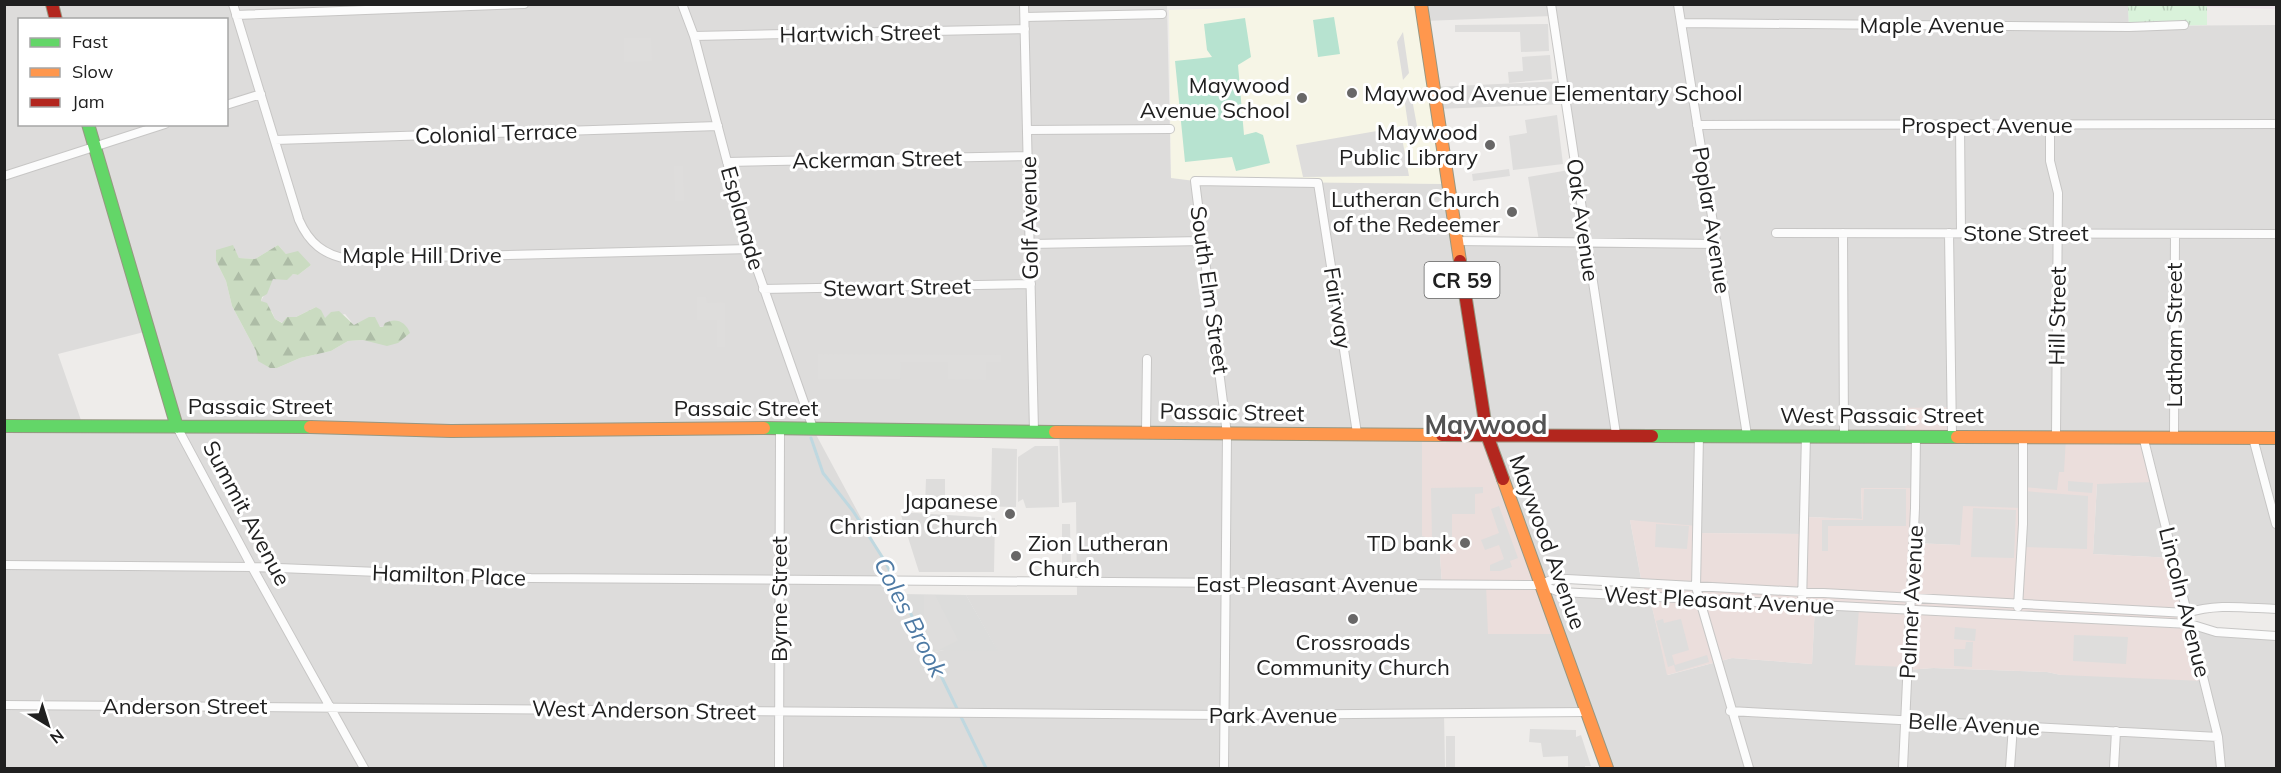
<svg xmlns="http://www.w3.org/2000/svg" width="2281" height="773" font-family="Mulish,sans-serif">
	<style>
		.residential { fill: #dddcdb; fill-rule: evenodd }
		.commercial { fill: #ebdedc }
		.industrial { fill: #ebe2e8 }
		.education { fill: #f6f5e6 }
		.religious { fill: #dcdcdb }
		.forest { fill: url(#forest-firs) }
		.park { fill: url(#park-tufts) }
		.pitch { fill: #b7e3d0 }
		.parking { fill: #dedddc }
		.lines { fill: none; stroke-linecap: round; stroke-linejoin: round }
		.stream { stroke: #bfd8e0; stroke-width: 3 }
		.street-casing { stroke: #c7c6c5; stroke-width: 10 }
		.fast-casing { stroke: #969782; stroke-width: 14 }
		.slow-casing { stroke: #969782; stroke-width: 14 }
		.jam-casing { stroke: #969782; stroke-width: 14 }
		.street { stroke: #fcfcfc; stroke-width: 8 }
		.fast { stroke: #63d668; stroke-width: 12 }
		.slow { stroke: #ff974d; stroke-width: 12 }
		.jam { stroke: #b3261e; stroke-width: 12 }
		.poi-dot { fill: #686767; stroke: #fff; stroke-width: 2 }
		.labels { text-anchor: middle; dominant-baseline: central; stroke-width: 6; stroke-linejoin: round; paint-order: stroke }
		.shield { fill: #fff; stroke: #636363; stroke-width: 1.5 }
		.shield-label { font-size: 21px; font-weight: bold; fill: #202020 }
		.street-label { font-size: 22px; fill: #202020; stroke: #fff }
		.poi-label { font-size: 22px; fill: #202020; stroke: #fff; text-anchor: end }
		.water-label { font-size: 24px; font-style: italic; fill: #4e7aa4; stroke: #fff }
		.quarter-label { font-size: 26px; font-weight: bold; fill: #535353; stroke: #fff }
	</style>
	<defs>
		<pattern id="forest-firs" width="22" height="20" patternUnits="userSpaceOnUse" patternTransform="scale(1.5)"><rect width="22" height="20" fill="#cadbc1"/><path d="M5 1l3.5 6h-7zM16 11l3.5 6h-7z" fill="#adbca6"/></pattern>
		<pattern id="park-tufts" width="24" height="20" patternUnits="userSpaceOnUse" patternTransform="scale(1.5)"><rect width="24" height="20" fill="#d9f2da"/><path d="M3 7l-1-3M5 7V3M7 7l1-3M15 17l-1-3M17 17v-4M19 17l1-3" fill="none" stroke="#bacfbb"/></pattern>
	</defs>
	<rect width="100%" height="100%" fill="#eeecea"/>
	<!-- residential -->
	<path class="residential" d="M2128 4 2129 26 2276 25V609L2202 608 2187 613 2174 558 2093 554 2097 484 2064 472 2057 490 1960 545 1913 543 1861 489 1862 519 1805 517 1804 534 1697 533 1630 520 1642 584 1552 580 1549 589 1648 596 1653 611 1668 675 1732 658 1812 664 1815 605 1859 607 1907 667 1908 670 1933 668 2047 672 2061 675 2190 624 2202 629 2276 636V768H1607L1587 712 1444 713 1445 768H5V5H1167L1171 178 1448 184 1456 241H1539L1528 177 1575 169 1566 104 1437 109 1433 87 1562 81 1553 16 1424 21 1421 5ZM20 20H226V124H20ZM278 245 286 254 311 265 298 275 293 274 281 279H273L271 282 261 301 272 312 275 319 283 323 287 317H296L316 307 325 319 345 314 354 325 384 327 363 340 348 341 331 351 300 358 277 368H270L258 360 256 351 232 306 226 281 216 261 233 246 239 258 255 259ZM148 331 177 426H83L58 354ZM813 429 1059 431 1062 503 1076 502 1077 595H966L997 650H944L929 653 895 581ZM1439 541 1558 634 1486 585H1442Z
		M900 512 995 518 994 572H919Z"/>
	<!-- commercial -->
	<path class="commercial" d="M1951 407 1952 436H1906L1904 408Z
		M1422 434 1487 435 1558 634H1488L1486 585H1442L1439 541 1422 536Z
		M2066 436H2143L2154 482 2097 484 2093 554 2174 558 2204 681 2061 675 2047 672 1933 668 1907 670V667L1855 665 1859 608 1815 606 1812 664 1732 658 1667 675 1653 611 1642 584 1630 520 1697 526V533L1803 534 1804 517 1862 519 1861 488H1915L1913 543 1960 545 1963 506 2023 508V487L2057 490 2059 472H2064Z"/>
	<!-- industrial -->
	<path class="industrial" d="M2207 5H2276V9L2207 7Z"/>
	<!-- education -->
	<path class="education" d="M1335 5H1421L1448 184 1195 181 1171 178 1169 10Z"/>
	<!-- religious -->
	<path class="religious" d="M901 594 966 595 998 651 944 650 929 653Z"/>
	<!-- forest -->
	<path class="forest" d="M233 245 239 258 255 259 278 245 286 254 298 251 311 265 298 275 293 274 287 280 273 279 267 294 262 297 261 301 267 303 275 319 282 323 287 317H296L316 307 321 310 325 318 331 312 339 311 354 325 369 317H375L380 327H383L385 323C396 317 406 322 410 333L398 343 387 346 363 340 348 341 331 351 300 358 277 368H270L258 361 256 351 232 306 226 281 216 261V250Z"/>
	<!-- park -->
	<path class="park" d="M2128 5H2207V25L2129 27Z"/>
	<!-- pitch -->
	<path class="pitch" d="M1334 17 1340 54 1318 57 1313 20Z
		M1245 18 1251 57 1238 65 1244 135 1256 132 1263 135 1270 163 1236 171 1232 157 1185 162 1175 61 1212 57 1207 50 1204 24Z"/>
	<!-- parking -->
	<path class="parking" d="M1548 24 1549 51 1521 52 1520 32H1455V25Z
		M1403 32 1409 73 1403 80 1397 42Z
		M624 38H651L652 61 624 62Z
		M1550 55 1552 79 1509 83 1508 72 1523 71 1522 57Z
		M1410 88 1419 137 1411 145 1404 97Z
		M1557 115 1563 164 1513 170 1509 136 1527 133 1525 120Z
		M1400 127 1409 176 1303 177 1296 145Z
		M674 166H683L684 201H675Z
		M1509 169 1510 176 1473 181 1472 174Z
		M697 297H706L707 303 725 302V347H717V320H697Z
		M818 354 1001 355V362H986V380L948 379V362H901L900 379H818Z
		M1035 446H1058L1059 507 1026 508 1023 499 1018 502V457Z
		M992 448 1017 449 1016 507 925 505 926 479H945V497L991 498Z
		M2068 481 2093 483 2092 493 2068 491Z
		M1483 487V493L1475 494V514H1452V539H1432L1431 488Z
		M1864 489H1906V526H1828V551H1822V520H1863Z
		M2023 491 2088 496 2087 549 2022 547Z
		M1499 506 1518 558 1510 561 1512 567 1500 571H1490V565L1504 559 1499 545 1485 550 1481 540 1499 533 1491 509Z
		M1973 508 2016 510 2014 558 1971 557Z
		M1062 524H1070L1071 565 1062 566Z
		M1656 524 1689 526 1687 549 1655 547Z
		M924 595H935L958 640 936 651 924 627Z
		M1663 619 1664 623 1681 619 1689 650 1672 655 1675 665 1707 655 1709 662 1676 672 1674 665 1668 667 1656 621Z
		M1955 627 1976 629 1975 641 1954 639Z
		M2074 635 2128 637 2126 664 2073 661Z
		M1966 642H1973L1972 667 1954 666V649H1965Z
		M1530 729 1576 730V737L1581 735 1591 766H1585V768H1568V756L1543 757 1541 743 1529 742Z
		M1446 736H1455V768H1446Z"/>
	<g class="lines">
		<!-- stream -->
		<path class="stream" d="M811 438 823 473 853 511 886 563 986 768"/>
		<defs>
			<path id="street" d="M233 4 299 220C309 243 324 255 348 259L750 249
				M682 4 694 36 750 249 813 428
				M1024 4 1034 431
				M1551 4 1616 434
				M1678 4 1747 435
				M236 15 524 4
				M1025 17 1162 14
				M1681 23 2129 27 2184 25
				M694 36 1025 29
				M226 105 261 94
				M1697 125 2276 124
				M1960 125 1961 233
				M2050 125V161L2058 193 2056 436
				M1027 130 1170 129
				M275 140 718 126
				M727 162 1028 156
				M4 176 165 124
				M1776 233 2276 234
				M1843 233 1844 435
				M1949 233 1952 436
				M1456 241 1716 244
				M1030 244 1204 241
				M763 289 1031 284
				M177 427 252 567 364 768
				M1146 431 1147 359
				M1699 435 1696 587 1749 768
				M2143 436 2218 737 2221 768
				M2174 436 2175 234
				M2253 438 2276 524
				M4 565 252 567 531 578 1540 585 1551 580 1567 579 2187 613C2216 603 2247 608 2276 609
				M1540 585 1560 592 2190 624 2216 632 2276 636
				M1802 605 1806 435
				M2018 607 2023 524V437
				M4 705 1225 715 1587 712
				M1730 711 2218 737
				M779 768 780 429
				M1224 768 1227 434 1195 181 1318 183 1357 433
				M1903 768 1915 508 1916 436
				M2010 768 2013 726
				M2114 768 2116 731"/>
			<path id="fast" d="M88 124 177 427
				M4 426 310 427
				M764 428 1055 432
				M1652 436 1957 437"/>
			<path id="slow" d="M1421 4 1460 261
				M310 427 451 431 764 428
				M1055 432 1442 435
				M1957 437 2276 438
				M1503 479 1607 768"/>
			<path id="jam" d="M52 4 56 20
				M1460 261 1487 435 1503 479
				M1442 435 1652 436"/>
		</defs>
		<!-- street casing -->
		<use href="#street" class="street-casing"/>
		<!-- fast casing -->
		<use href="#fast" class="fast-casing"/>
		<!-- slow casing -->
		<use href="#slow" class="slow-casing"/>
		<!-- jam casing -->
		<use href="#jam" class="jam-casing"/>
		<!-- street -->
		<use href="#street" class="street"/>
		<!-- fast -->
		<use href="#fast" class="fast"/>
		<!-- slow -->
		<use href="#slow" class="slow"/>
		<!-- jam -->
		<use href="#jam" class="jam"/>
	</g>
	<!-- markers -->
	<g class="poi-dot">
		<circle cx="1352" cy="93" r="6"/>
		<circle cx="1302" cy="98" r="6"/>
		<circle cx="1490" cy="145" r="6"/>
		<circle cx="1512" cy="212" r="6"/>
		<circle cx="1010" cy="514" r="6"/>
		<circle cx="1465" cy="543" r="6"/>
		<circle cx="1016" cy="556" r="6"/>
		<circle cx="1353" cy="619" r="6"/>
	</g>
	<g class="labels">
		<!-- shield labels -->
		<rect class="shield" x="1424.5" y="262" width="75" height="36" rx="4.5"/>
		<g class="shield-label">
			<text x="1462" y="280">CR 59</text>
		</g>
		<!-- street labels -->
		<g class="street-label">
			<text x="1932" y="25">Maple Avenue</text>
			<text transform="translate(860 33) rotate(-1)">Hartwich Street</text>
			<text x="1987" y="125">Prospect Avenue</text>
			<text transform="translate(496 133) rotate(-2)">Colonial Terrace</text>
			<text transform="translate(877 159) rotate(-1)">Ackerman Street</text>
			<text transform="translate(743 218) rotate(74)">Esplanade</text>
			<text transform="translate(1029 218) rotate(-91)">Golf Avenue</text>
			<text transform="translate(1583 220) rotate(82)">Oak Avenue</text>
			<text transform="translate(1712 220) rotate(81)">Poplar Avenue</text>
			<text x="2026" y="233">Stone Street</text>
			<text x="422" y="255">Maple Hill Drive</text>
			<text transform="translate(897 287) rotate(-1)">Stewart Street</text>
			<text transform="translate(1210 290) rotate(82)">South Elm Street</text>
			<text transform="translate(1338 308) rotate(81)">Fairway</text>
			<text transform="translate(2057 316) rotate(-89)">Hill Street</text>
			<text transform="translate(2174 335) rotate(-90)">Latham Street</text>
			<text x="260" y="406">Passaic Street</text>
			<text x="746" y="408">Passaic Street</text>
			<text transform="translate(1232 412) rotate(1)">Passaic Street</text>
			<text x="1882" y="415">West Passaic Street</text>
			<text transform="translate(247 513) rotate(62)">Summit Avenue</text>
			<text transform="translate(1548 542) rotate(70)">Maywood Avenue</text>
			<text transform="translate(449 575) rotate(2)">Hamilton Place</text>
			<text x="1307" y="584">East Pleasant Avenue</text>
			<text transform="translate(779 599) rotate(-90)">Byrne Street</text>
			<text transform="translate(1719 600) rotate(3)">West Pleasant Avenue</text>
			<text transform="translate(1911 602) rotate(-87)">Palmer Avenue</text>
			<text transform="translate(2185 602) rotate(76)">Lincoln Avenue</text>
			<text x="185" y="706">Anderson Street</text>
			<text transform="translate(644 710) rotate(1)">West Anderson Street</text>
			<text x="1273" y="715">Park Avenue</text>
			<text transform="translate(1974 724) rotate(3)">Belle Avenue</text>
		</g>
		<!-- poi labels -->
		<g class="poi-label">
			<text x="1290" y="85">Maywood<tspan x="1290" dy="25">Avenue School</tspan></text>
			<text x="1364" y="93" text-anchor="start">Maywood Avenue Elementary School</text>
			<text x="1478" y="132">Maywood<tspan x="1478" dy="25">Public Library</tspan></text>
			<text x="1500" y="199">Lutheran Church<tspan x="1500" dy="25">of the Redeemer</tspan></text>
			<text x="998" y="501">Japanese<tspan x="998" dy="25">Christian Church</tspan></text>
			<text x="1028" y="543" text-anchor="start">Zion Lutheran<tspan x="1028" dy="25">Church</tspan></text>
			<text x="1453" y="543">TD bank</text>
			<text x="1353" y="642" text-anchor="middle">Crossroads<tspan x="1353" dy="25">Community Church</tspan></text>
		</g>
		<!-- water labels -->
		<g class="water-label">
			<text transform="translate(911 617) rotate(63)">Coles Brook</text>
		</g>
		<!-- quarter labels -->
		<g class="quarter-label">
			<text x="1486" y="424">Maywood</text>
		</g>
	</g>
	<!-- border -->
	<rect width="2281" height="773" fill="none" stroke="#202020" stroke-width="12"/>
	<!-- legend -->
	<rect x="18" y="18" width="210" height="108" fill="#ffffff" stroke="#a6a6a6" stroke-width="1.5"/>
	<rect x="30" y="38" width="30" height="9" fill="#63d668" stroke="#a6a6a6" stroke-width="1.5"/>
	<text x="72" y="48" font-size="18" fill="#202020">Fast</text>
	<rect x="30" y="68" width="30" height="9" fill="#ff974d" stroke="#a6a6a6" stroke-width="1.5"/>
	<text x="72" y="78" font-size="18" fill="#202020">Slow</text>
	<rect x="30" y="98" width="30" height="9" fill="#b3261e" stroke="#a6a6a6" stroke-width="1.5"/>
	<text x="72" y="108" font-size="18" fill="#202020">Jam</text>
	<!-- north arrow -->
	<g transform="translate(48 725) rotate(142)" stroke="#ffffff" stroke-width="4.5" paint-order="stroke">
	<path d="M0-4.5L10 22L0 15L-10 22Z" fill="#202020"/>
	<text y="-9" font-size="16" font-weight="bold" text-anchor="middle" fill="#202020">N</text>
	</g>
</svg>
